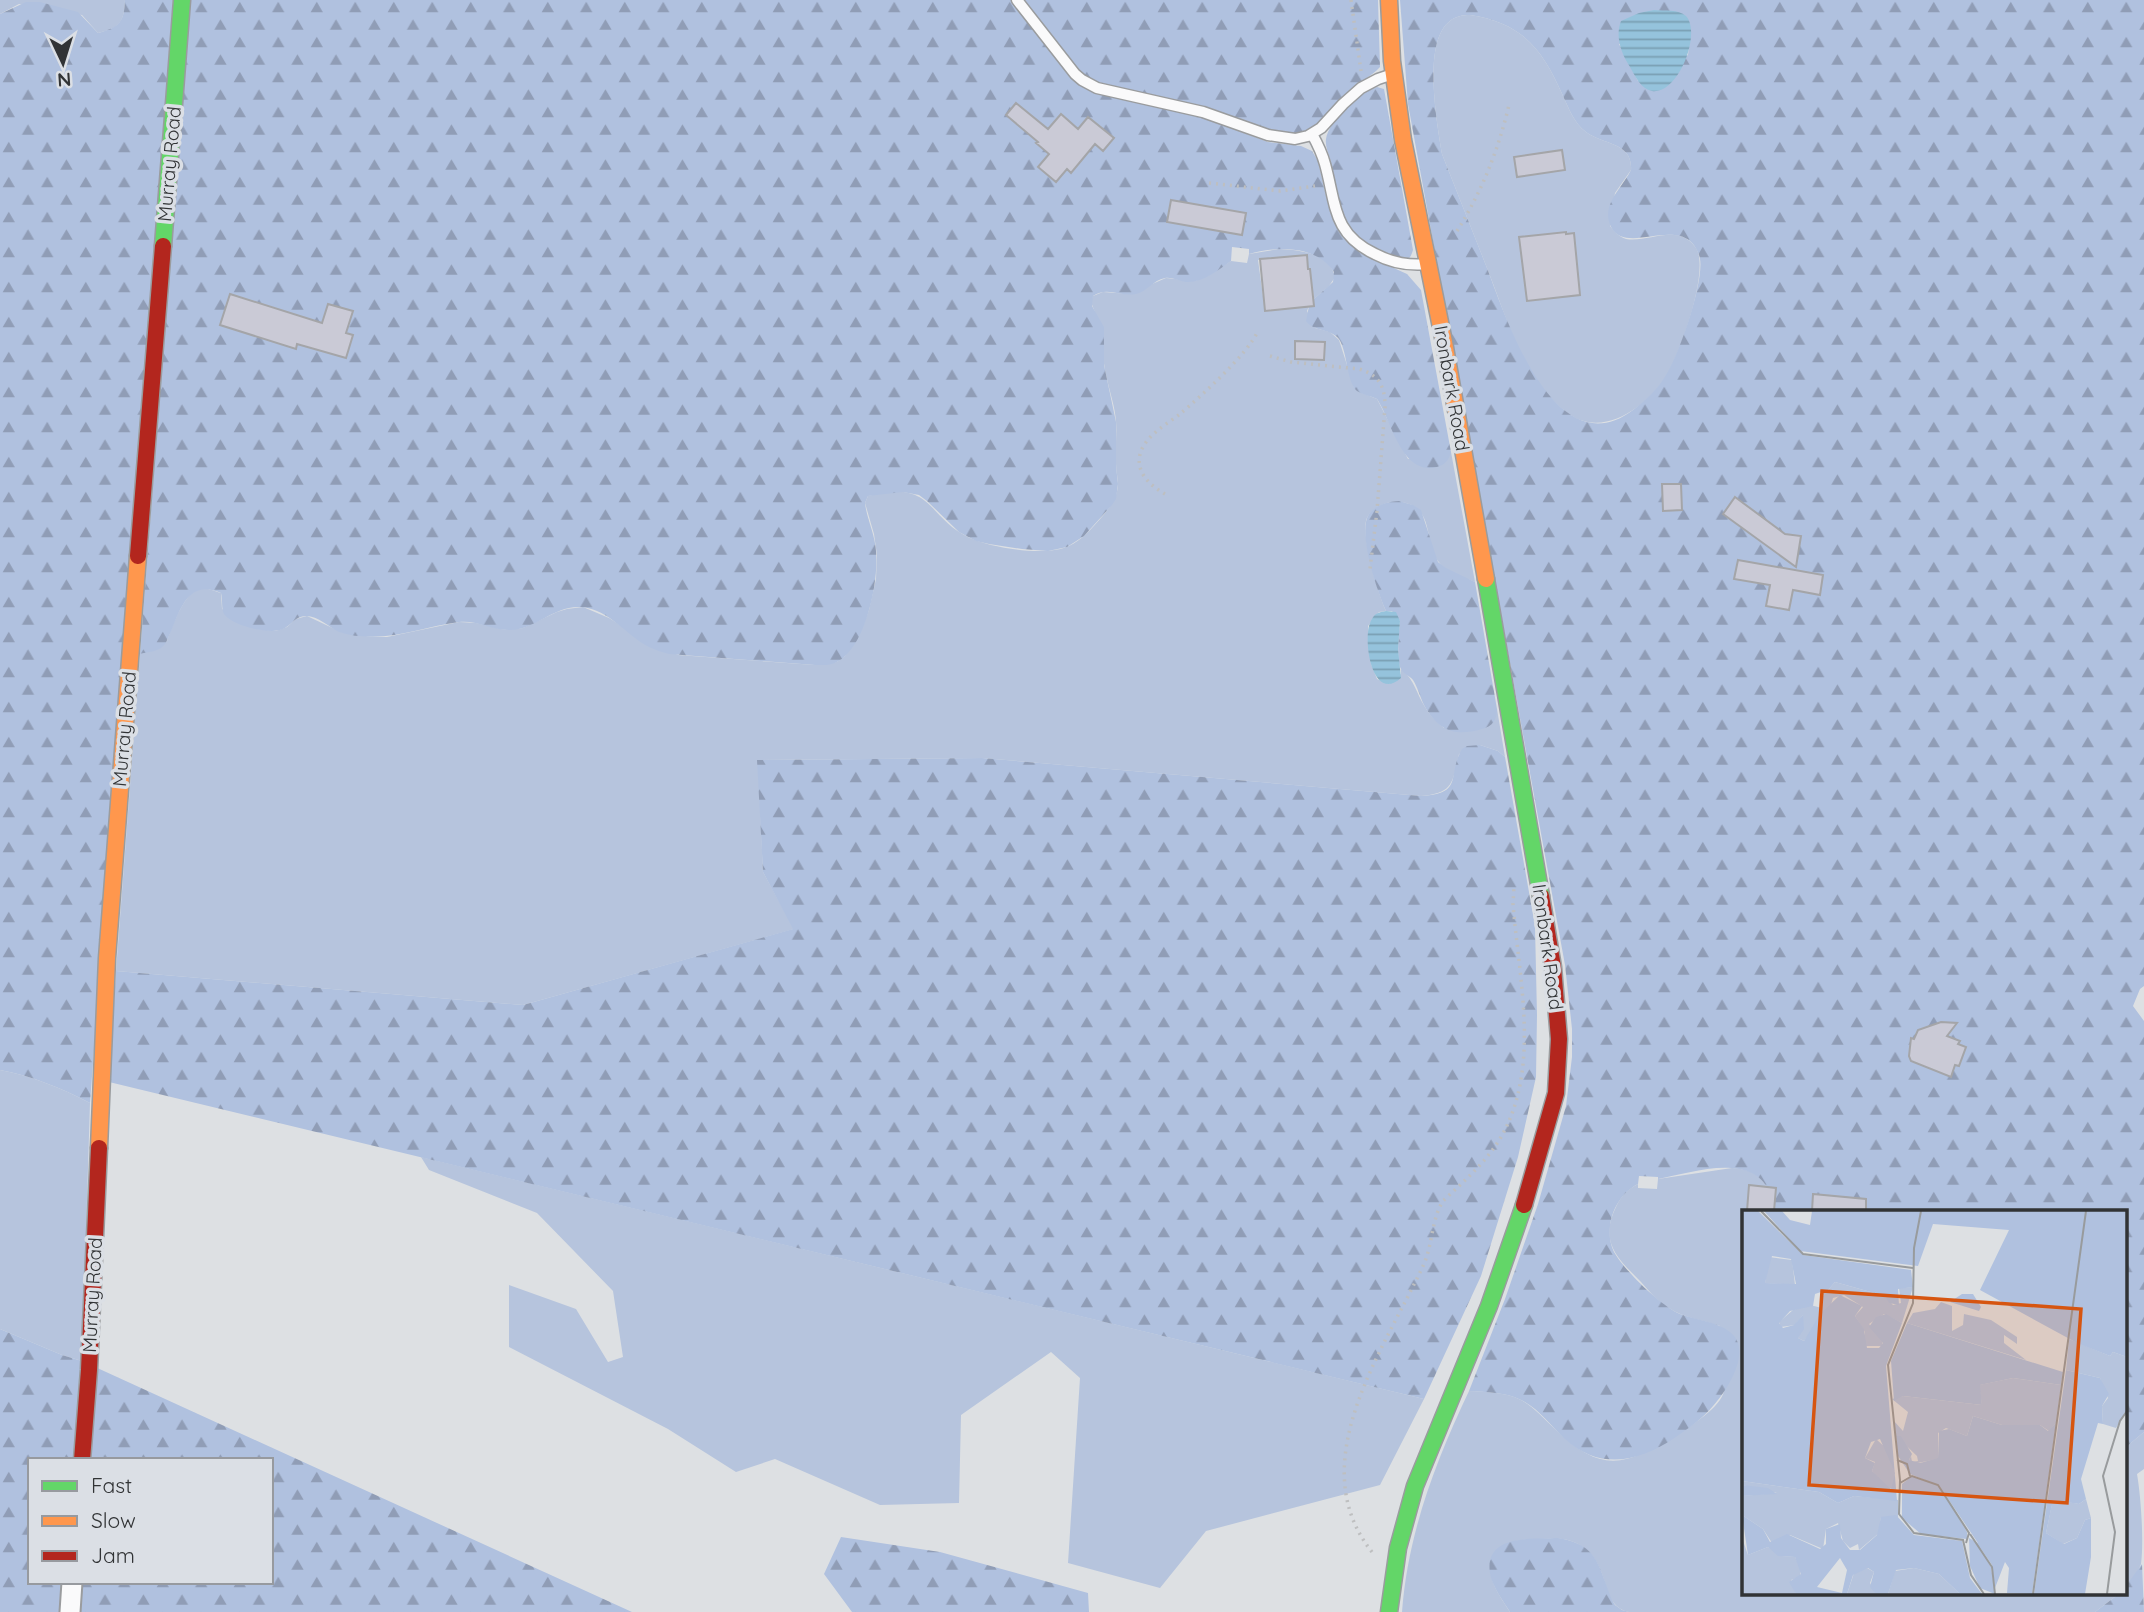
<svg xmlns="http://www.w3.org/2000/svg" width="2144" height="1612" font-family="Quicksand,sans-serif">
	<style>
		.green { fill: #b6c4dd }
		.forest { fill: url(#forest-firs); fill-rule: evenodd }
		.water { fill: url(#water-rules) }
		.building { fill: #cacad6; stroke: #a4a5a8; stroke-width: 2 }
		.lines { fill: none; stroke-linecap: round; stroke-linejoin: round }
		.lane-casing { stroke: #9a9c9e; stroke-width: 13 }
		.street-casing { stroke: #9a9c9e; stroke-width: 23 }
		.fast-casing { stroke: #9a9c9e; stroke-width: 19 }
		.slow-casing { stroke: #9a9c9e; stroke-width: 19 }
		.jam-casing { stroke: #9a9c9e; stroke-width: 19 }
		.path { stroke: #bebfc0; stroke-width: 3.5; stroke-dasharray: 2 5; stroke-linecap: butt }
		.lane { stroke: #fafafb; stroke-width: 10 }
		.street { stroke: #fafafb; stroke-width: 19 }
		.fast { stroke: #63d668; stroke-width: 16 }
		.slow { stroke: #ff974d; stroke-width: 16 }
		.jam { stroke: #b3261e; stroke-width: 16 }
		.labels { text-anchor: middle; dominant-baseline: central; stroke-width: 7; stroke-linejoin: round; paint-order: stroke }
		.street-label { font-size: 19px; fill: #313335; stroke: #dbdfe5 }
		.inset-road { fill: none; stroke: #989b9d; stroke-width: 2 }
		.view { fill: #d65510; fill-opacity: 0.15; stroke: #d65510; stroke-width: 3.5 }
		.inset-edge { fill: none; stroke: #313335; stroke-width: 3.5 }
	</style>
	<defs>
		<pattern id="forest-firs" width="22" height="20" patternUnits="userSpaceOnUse" patternTransform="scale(1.75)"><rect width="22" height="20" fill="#b0c1df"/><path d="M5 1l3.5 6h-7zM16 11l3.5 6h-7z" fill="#909db6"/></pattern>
		<pattern id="water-rules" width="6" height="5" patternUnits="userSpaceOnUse" patternTransform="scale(1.75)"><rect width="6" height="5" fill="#95c3dc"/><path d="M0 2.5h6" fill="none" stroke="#7a9fb3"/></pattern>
	</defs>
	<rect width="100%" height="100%" fill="#dde0e3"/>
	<!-- green -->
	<path class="green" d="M0 0H125C124 22 120 28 98 33L82 15 19 4 0 14Z
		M1470 15C1523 23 1543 50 1563 96 1569 109 1574 123 1586 132 1603 145 1633 142 1631 170L1615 193 1610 226C1614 231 1619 237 1626 239 1649 243 1678 222 1696 248 1710 270 1680 353 1667 375 1649 405 1604 439 1569 414 1523 381 1507 318 1487 268 1472 230 1457 192 1442 154 1437 123 1422 42 1450 21 1456 16 1463 15 1470 15Z
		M1279 249C1300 250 1330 253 1335 277L1329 286 1314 299 1310 270 1308 269 1306 255 1258 260 1265 311 1309 306 1307 311 1315 328 1330 332 1339 340 1354 387 1362 393 1377 399 1408 459 1451 452 1475 582C1463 577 1445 572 1438 561 1423 539 1435 506 1400 502 1387 500 1369 508 1366 521 1362 539 1378 594 1386 611L1379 612 1368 626 1371 664 1377 679 1389 684 1401 674V669C1415 680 1416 693 1425 707 1430 716 1437 722 1444 728L1497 709 1505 757 1498 751 1480 745 1459 754C1452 783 1454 793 1421 796L982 758 758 760 763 872 794 929 523 1005 116 971 140 654 167 641C172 627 184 593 199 589 206 587 215 591 221 593L222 609 257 629 276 631 287 627 296 619 307 616 341 632 372 637H387L459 622 476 623 505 630 523 628 557 612 567 609 583 607 609 618 626 629 678 655 815 665 837 662 845 656 863 626 869 610 876 579 877 555 874 534 865 503 868 496C935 479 925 517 970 538 992 548 1046 557 1069 546 1082 540 1092 528 1101 518 1110 507 1117 499 1118 485 1118 478 1116 471 1116 464 1115 450 1117 435 1116 421 1115 407 1110 393 1107 379 1102 358 1102 337 1096 316 1095 311 1092 306 1091 301L1093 296 1103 292 1129 294 1166 278 1195 281 1209 275 1231 261 1247 263 1249 254Z
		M0 1070C32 1076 61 1088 90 1103L82 1361 62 1355 0 1329Z
		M421 1157 1424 1399 1380 1485 1206 1531 1160 1588 1068 1563 1080 1378 1051 1352 961 1415 959 1503 880 1505 775 1459 736 1472 668 1429 509 1347V1285L576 1309 608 1362 623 1357 613 1291 537 1213 429 1170Z
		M1732 1168C1748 1169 1758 1173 1767 1187L1750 1186 1747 1211H1743V1593H2120L2095 1612H1629C1596 1605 1615 1557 1571 1541 1560 1537 1546 1539 1534 1539 1509 1540 1483 1547 1492 1579 1495 1590 1503 1601 1510 1612H1402C1408 1533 1435 1463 1469 1391 1487 1392 1505 1392 1521 1400 1534 1407 1543 1418 1554 1428 1602 1475 1625 1466 1678 1434 1691 1426 1721 1407 1724 1391 1724 1386 1723 1379 1723 1375 1722 1358 1721 1342 1720 1326 1703 1320 1684 1318 1669 1308 1658 1302 1649 1291 1641 1282 1617 1258 1599 1242 1616 1207 1621 1196 1628 1189 1638 1184V1188L1657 1189 1658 1179Z
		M2144 1432V1469L2137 1474C2141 1497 2144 1542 2141 1564 2138 1572 2131 1581 2125 1587V1448Z"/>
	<!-- forest -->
	<path class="forest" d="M125 0H173L90 1103C61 1088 32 1076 0 1070V14L26 2H40L78 12 98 33C120 27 124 22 125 0Z
		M190 0H1011L1072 79 1085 88 1201 117 1268 142 1301 146 1312 151 1318 161 1326 196 1342 236 1352 246 1374 259 1407 274 1421 290 1451 452C1449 460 1445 465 1437 467 1401 476 1392 421 1377 399 1371 396 1363 395 1357 391 1346 381 1348 353 1339 339 1330 328 1314 332 1306 321L1309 306 1314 305V299L1333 282 1334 272C1316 245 1277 246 1249 254V249L1232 247 1231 261C1218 270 1203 283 1186 282 1179 281 1172 277 1165 278 1153 280 1147 292 1136 294 1121 297 1107 286 1093 296L1092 306 1104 327V365L1116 422V466L1118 484 1116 499 1112 505 1084 536 1067 547 1048 551 1022 549 989 544 976 541 959 532 927 501 919 495 903 492 868 496 865 503C867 520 875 534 876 551 879 581 866 647 837 662 830 666 823 665 815 665L669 654C662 652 655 650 649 647 625 635 611 610 581 607 555 605 536 629 511 630 493 631 478 620 459 622 426 626 394 640 360 636 353 636 346 634 339 632 329 627 318 616 306 616 295 616 292 625 283 629 271 635 232 626 224 614 221 608 223 600 221 593 191 580 182 604 172 629 169 635 167 644 161 648 155 652 147 652 140 654Z
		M1025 0H1378L1380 67C1371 77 1360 81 1350 90 1335 103 1318 132 1297 135 1269 138 1240 117 1214 110 1176 99 1136 93 1098 85 1066 67 1046 29 1025 0Z
		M1400 0H2144V986L2140 989 2133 1006 2144 1021V1432L2125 1448V1211H1774L1775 1188 1767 1187C1746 1153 1690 1173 1658 1179V1177L1639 1176 1638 1184C1622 1192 1612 1209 1610 1226 1609 1235 1610 1244 1614 1252 1624 1270 1661 1306 1680 1314 1696 1320 1716 1321 1730 1332 1753 1350 1728 1389 1713 1406 1703 1418 1689 1428 1676 1437 1639 1462 1600 1471 1565 1439 1550 1425 1539 1409 1521 1400 1505 1392 1486 1392 1469 1391L1505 1299 1538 1204 1566 1106 1572 1057V1029L1565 965 1408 104ZM1470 15C1523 23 1543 50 1563 96 1569 109 1574 123 1586 132 1603 145 1633 142 1631 170 1623 187 1600 205 1611 227 1625 253 1667 223 1690 241 1695 245 1699 253 1700 259 1704 282 1679 355 1666 375 1658 389 1646 400 1633 410 1555 469 1506 318 1487 268 1472 230 1457 192 1442 154 1437 123 1422 42 1450 21 1456 16 1463 15 1470 15ZM1691 29 1688 55 1638 81 1619 44Z
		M1377 87 1384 89 1413 250C1412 253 1411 257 1408 259 1396 266 1359 240 1352 231 1337 212 1335 182 1330 159 1328 152 1325 146 1326 139 1329 120 1360 92 1377 87Z
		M1399 501 1413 505 1421 510 1438 562 1446 568 1475 582 1497 709C1497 720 1493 726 1482 729 1455 737 1438 731 1424 705 1420 697 1418 688 1413 680 1410 676 1403 674 1401 669 1396 661 1399 631 1400 621L1392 611H1386C1377 591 1357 532 1369 514 1376 504 1388 502 1399 501Z
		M1480 745 1498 751 1505 757 1535 926 1537 1015 1536 1077 1518 1157 1481 1276 1424 1399 109 1082 116 971 523 1005 793 929 763 872 757 760 982 758 1421 796C1465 793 1446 777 1462 749L1467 746Z
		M0 1329 62 1355 82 1361 632 1612H0ZM30 1460H271V1582H30Z
		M841 1537 940 1552 1088 1593 1089 1612H852L824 1574Z
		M1558 1538C1603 1545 1598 1572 1615 1605L1622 1610 1629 1612H1510C1503 1601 1495 1590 1491 1578 1480 1534 1531 1539 1558 1538Z
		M2142 1564 2144 1612H2095L2120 1593H2125V1587Z"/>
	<!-- water -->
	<path class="water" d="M1654 10C1665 11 1678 9 1686 16 1702 33 1678 95 1652 91 1641 89 1635 76 1630 67 1621 53 1615 37 1621 21L1639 13Z
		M1386 611 1396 612 1400 621 1398 649 1401 678C1371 705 1361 634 1372 619 1375 613 1380 612 1386 611Z"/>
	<!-- building -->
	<path class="building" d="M1016 103 1048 129 1061 114 1078 129 1088 117 1114 138 1103 151 1095 144 1071 173 1067 169 1056 182 1038 167 1049 154 1036 143 1038 142 1006 115Z
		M1562 150 1565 170 1517 177 1514 157Z
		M1171 200 1246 213 1242 235 1167 222Z
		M1566 232V234L1574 233 1580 295 1527 301 1519 237Z
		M1307 255 1308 269H1310L1314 306 1265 311 1260 259Z
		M230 294 322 323 328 304 353 311 346 333 353 335 346 358 297 344 296 349 220 325Z
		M1295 341 1325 342 1324 360 1295 359Z
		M1662 484H1681L1682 510 1663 511Z
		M1735 497 1785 534 1801 536 1796 567 1723 514Z
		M1738 560 1823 575 1820 595 1793 590 1789 610 1766 606 1770 585 1734 579Z
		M1941 1022 1957 1023 1947 1036 1960 1041 1958 1044 1966 1047 1959 1066 1955 1065 1951 1077 1911 1061 1909 1056 1911 1038 1914 1039 1918 1030Z
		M1749 1185 1776 1188 1774 1211H1747Z
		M1813 1194 1866 1199V1211H1812Z"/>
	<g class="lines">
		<defs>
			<path id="lane" d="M1017 0 1075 74 1082 80 1097 88 1203 112 1268 135 1295 139 1308 136 1321 128 1343 104 1361 88 1378 79 1393 74
				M1312 134C1317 143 1322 153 1325 164 1336 203 1332 234 1375 254 1392 263 1409 266 1428 264"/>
			<path id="street" d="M70 1612 72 1582"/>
			<path id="fast" d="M163 246 182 0
				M1486 579 1541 896
				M1389 1612 1398 1548 1415 1486 1489 1306 1524 1205"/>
			<path id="slow" d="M1389 0 1392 61 1403 140 1444 342 1486 579
				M99 1148 107 958 138 556"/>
			<path id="jam" d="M138 556 163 246
				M1524 1205 1556 1093 1559 1039 1553 967 1541 896
				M82 1460 89 1370 99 1148"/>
		</defs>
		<!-- lane casing -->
		<use href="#lane" class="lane-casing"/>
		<!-- street casing -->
		<use href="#street" class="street-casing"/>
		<!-- fast casing -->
		<use href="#fast" class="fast-casing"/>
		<!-- slow casing -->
		<use href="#slow" class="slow-casing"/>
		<!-- jam casing -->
		<use href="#jam" class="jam-casing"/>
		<!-- path -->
		<path class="path" d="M1351 0 1361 71
			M1209 183 1280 191 1315 186
			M1457 231C1482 191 1498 151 1509 105
			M1270 356 1291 362 1359 369C1379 375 1385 386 1385 407L1377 511 1370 569
			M1165 494C1149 485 1134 471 1141 451 1148 434 1167 424 1180 414 1201 396 1247 355 1258 331
			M1372 1552C1301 1463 1384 1350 1423 1266 1433 1245 1431 1220 1443 1201 1463 1182 1483 1165 1498 1142 1542 1072 1519 981 1513 904L1514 886"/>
		<!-- lane -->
		<use href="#lane" class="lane"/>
		<!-- street -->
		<use href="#street" class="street"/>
		<!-- fast -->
		<use href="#fast" class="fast"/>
		<!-- slow -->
		<use href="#slow" class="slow"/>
		<!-- jam -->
		<use href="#jam" class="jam"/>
	</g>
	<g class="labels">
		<!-- street labels -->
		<g class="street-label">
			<text transform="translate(169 164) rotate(-85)">Murray Road</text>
			<text transform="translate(1452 388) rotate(80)">Ironbark Road</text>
			<text transform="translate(124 729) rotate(-85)">Murray Road</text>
			<text transform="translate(1548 947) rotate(82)">Ironbark Road</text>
			<text transform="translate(92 1295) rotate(-87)">Murray Road</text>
		</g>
	</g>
	<!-- overview -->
	<g transform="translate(1742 1210)">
		<rect width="385" height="385" fill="#dde0e3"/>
		<path d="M27 47 50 50 53 75 23 73ZM93 72 143 86 151 95 159 93 157 78 171 77 160 113 142 104 127 114 141 129 140 136H123V122L113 106 121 97 102 85 91 88 88 98 62 131 56 128 61 105 53 115 39 117 37 112 51 100 68 95 80 98V87ZM199 92 210 96V121L221 115 222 104 249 110 275 127V134L262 125V133L284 150 165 113 171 103 193 99ZM327 129 368 146 371 142 385 147V200L374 218 361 214 360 196 366 188 358 168 324 160ZM271 168 319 175 314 213 307 221 298 215H260L231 206 225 226 204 218 196 223V249L175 253 170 252 167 250 169 246 170 252 176 251 175 246 154 226 152 211 161 221 166 202 150 189 161 186 240 195 237 175ZM134 229 145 239 153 263 151 279 141 276 130 261 133 252 123 248ZM0 271 77 282 96 293 112 286 156 290V307H139L137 323 117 340 116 334 108 338 101 331 96 313 84 319 81 339 48 325 30 333 21 319 0 305V286L35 283 0 275ZM311 289 337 294 344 289 349 308 343 310 335 328 321 334 304 323ZM0 328 6 345 26 337 40 346 53 347 59 359 58 367 49 370 54 384H0ZM125 358 132 362 128 373 134 384H105L112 363ZM172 358 197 364 218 384H146L153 361Z" fill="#b6c4dd"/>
		<path d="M0 1H16L61 45 169 60 171 77 156 79 157 95 147 93 143 86 93 72 80 87 79 82 73 84 71 96 48 101 37 113 41 118 52 115 61 105 62 119 56 128 62 131 78 104 98 85 120 96 113 106 122 119 125 138H137L141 133 127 117 134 107 144 104 160 113 144 156 155 291 112 286 96 293 77 282 0 271ZM30 46 49 49 54 74 23 73ZM138 229 153 263 149 279 130 261 133 253 123 248 129 232ZM22 1H40L48 10 68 15 70 1H385V147L371 142 368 146 335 133 238 80 267 20 191 14 176 56 58 41ZM220 84H231L239 97 237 101 208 92ZM165 113 321 162 319 175 271 168 238 175 240 195 161 186 152 191 149 151ZM324 160 358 168 367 184 360 196 361 214 356 213 339 269 344 289 337 294 311 290 304 323 322 334 335 328 343 310 349 308V347L343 384H292ZM231 206 260 215H298L306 221 314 213 290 384 265 383 267 358 263 352 253 378 250 355 237 336 249 357 253 384 238 378 228 356 227 328 236 333 196 274 225 322V329L179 324 160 308V274L170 266 188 272 168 264 156 246 154 226H159L170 244 167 250 178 253 196 248 197 221 207 219 225 226ZM0 275 26 278 35 284 0 286ZM0 305 21 319 28 332 45 324 78 339 84 334V319L98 314 99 328 108 340H118L135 325 139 307 154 305 172 325 220 331 228 368 240 384H218L197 364 172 358 154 360 146 384H134L128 377 132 362 126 358 111 365 105 384H54L47 372 59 364 53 347 36 346 26 337 6 345ZM98 348 105 360 100 383 75 377Z" fill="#b0c1df" fill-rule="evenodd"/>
		<path class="inset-road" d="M19 1 61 44 171 58M179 1 172 38 171 93 146 155 158 270 157 304 172 323 221 330 229 365 242 384M155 250 165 254 168 266M158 273 170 266 196 275 227 323 224 333M228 324 250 357 253 384M291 384 344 1M365 384 373 322 361 266 378 211 385 201"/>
		<path class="view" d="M80 81 339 99 325 293 67 275Z"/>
		<rect width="385" height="385" class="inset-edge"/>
	</g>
	<!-- legend -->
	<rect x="28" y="1458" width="245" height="126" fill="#dbdfe5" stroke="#979a9f" stroke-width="2"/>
	<rect x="42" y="1481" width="35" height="10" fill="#63d668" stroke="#979a9f" stroke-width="2"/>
	<text x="91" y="1493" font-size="21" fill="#313335">Fast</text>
	<rect x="42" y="1516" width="35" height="10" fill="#ff974d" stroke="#979a9f" stroke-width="2"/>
	<text x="91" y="1528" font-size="21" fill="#313335">Slow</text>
	<rect x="42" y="1551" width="35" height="10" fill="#b3261e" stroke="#979a9f" stroke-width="2"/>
	<text x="91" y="1563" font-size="21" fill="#313335">Jam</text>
	<!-- north arrow -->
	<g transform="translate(63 63) rotate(176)" stroke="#dbdfe5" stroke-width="5" paint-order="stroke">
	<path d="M0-5L12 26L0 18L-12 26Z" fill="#313335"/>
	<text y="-10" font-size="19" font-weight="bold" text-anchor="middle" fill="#313335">N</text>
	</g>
</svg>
